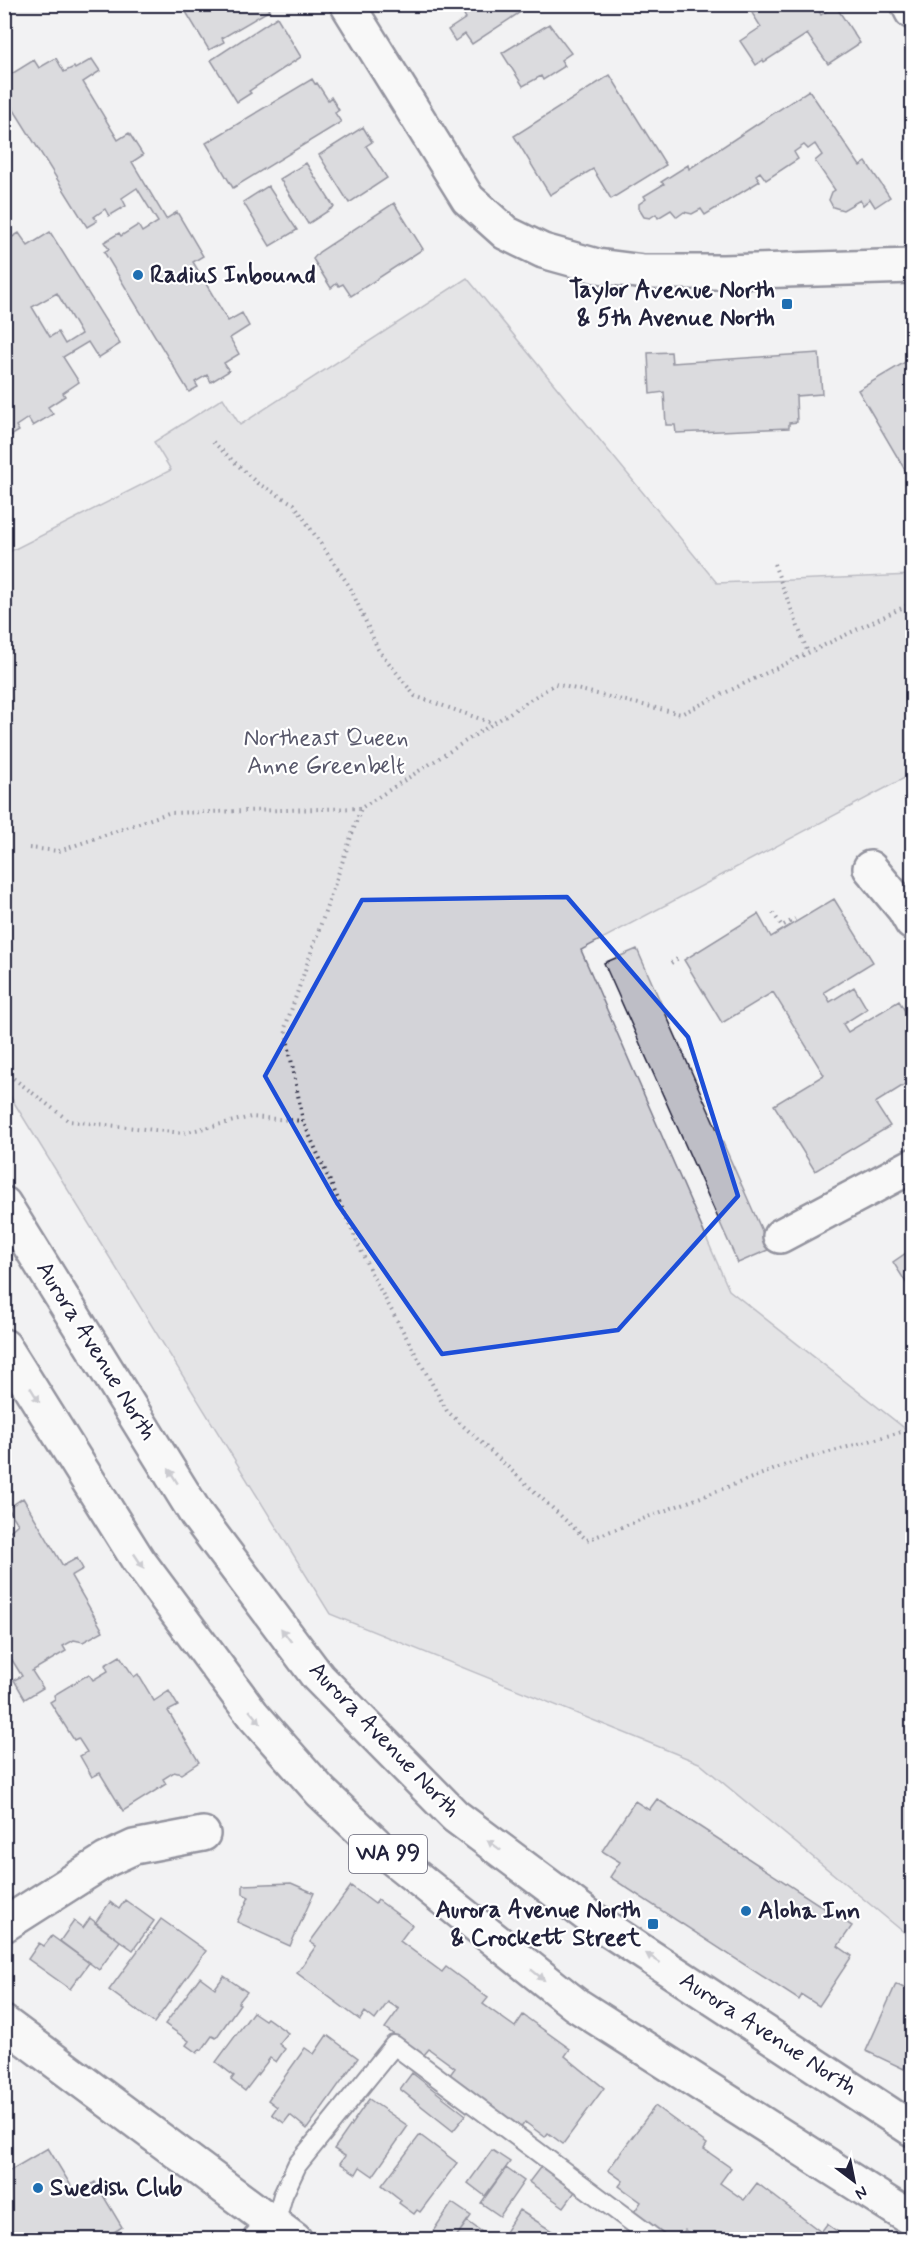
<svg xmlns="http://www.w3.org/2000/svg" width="917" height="2244" font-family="Mynerve,sans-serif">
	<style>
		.green { fill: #d3d3d8; stroke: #7a7a8a; stroke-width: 1.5 }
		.building { fill: #bebec6; stroke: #22223b; stroke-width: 1.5; fill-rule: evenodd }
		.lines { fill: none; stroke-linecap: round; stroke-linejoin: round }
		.lane-casing { stroke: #22223b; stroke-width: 22 }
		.street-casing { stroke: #22223b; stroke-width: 38 }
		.secondary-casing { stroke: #22223b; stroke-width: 38 }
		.highway-casing { stroke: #22223b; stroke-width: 38 }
		.path { stroke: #22223b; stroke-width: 4; stroke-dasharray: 1.5 4.5; stroke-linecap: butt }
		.lane { stroke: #fff; stroke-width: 18 }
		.street { stroke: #fff; stroke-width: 33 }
		.secondary { stroke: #fff; stroke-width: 33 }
		.highway { stroke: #fff; stroke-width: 33 }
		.oneway { fill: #9c9ca7 }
		.marked { fill: none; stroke: #1d4ed8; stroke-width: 4.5; stroke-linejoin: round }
		.poi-dot { fill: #1f6fb2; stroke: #fff; stroke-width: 2 }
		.labels { text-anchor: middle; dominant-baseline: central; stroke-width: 4.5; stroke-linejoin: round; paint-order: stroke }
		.shield { fill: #fff; stroke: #646476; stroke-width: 1.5 }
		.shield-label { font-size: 22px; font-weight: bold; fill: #22223b }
		.poi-label { font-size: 24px; font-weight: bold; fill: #22223b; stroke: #fff; text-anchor: start }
		.park-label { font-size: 24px; fill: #57576a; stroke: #fff }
		.street-label { font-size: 24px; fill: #22223b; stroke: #fff }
	</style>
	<rect width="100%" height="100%" fill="#f2f2f3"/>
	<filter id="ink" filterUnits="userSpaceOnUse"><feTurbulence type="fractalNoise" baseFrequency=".0167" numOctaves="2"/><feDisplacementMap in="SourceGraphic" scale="12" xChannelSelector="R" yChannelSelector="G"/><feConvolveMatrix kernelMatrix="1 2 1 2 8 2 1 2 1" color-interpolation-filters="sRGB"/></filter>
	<g filter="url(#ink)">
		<!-- green -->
		<path class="green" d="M467 278 717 583 912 575V774L581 950 729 1290 907 1430 912 1427V1939L699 1763 330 1614 5 1088V554L171 470 154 442 223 398 240 425Z"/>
		<!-- building -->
		<path class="building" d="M187 4H266L270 10 222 38 224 42 209 50 183 7Z
			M476 4H518L522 11 472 44 465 34 455 41 448 30 466 18 463 13Z
			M756 4H815L821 15 835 5 860 43 828 64 807 34 764 62 763 60 756 65 740 41 761 27 752 13 759 9Z
			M277 17 301 57 249 91 251 93 237 102 211 60Z
			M549 24 571 53 561 60 565 66 543 80 541 76 523 86 502 53Z
			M56 58 64 72 74 67 75 69 92 59 100 71 83 82 118 140 129 133 143 155 132 162 166 219 177 212 203 256 193 262 228 321 242 313 249 326 230 338 239 354 224 363 229 371 211 382 207 375 195 382 198 387 189 392 104 252 109 249 104 242 119 233 121 236 138 225 142 232 158 222 137 188 122 198 126 206 109 216 105 209 94 217 97 221 87 227 4 94V83L7 82 5 78 34 60 39 68Z
			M610 75 666 165 611 199 593 169 550 195 514 136Z
			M312 79 315 84 317 83 328 100 331 97 339 110 335 113 341 122 233 188 206 143Z
			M809 90 860 166 866 162 890 197 875 207 870 199 863 205 860 200 843 210 833 207 829 200 832 192 835 190 815 161 822 155 815 144 808 149 804 145 794 152 798 159 766 180 760 172 756 175 760 181 705 215 701 209 692 214 684 212 677 217 671 210 658 218 656 214 650 218 644 217 639 209V204L646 199 644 196 664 184 661 182 688 165 689 169Z
			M363 127 372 142 366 146 387 178 349 203 319 155Z
			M910 161H912V208L906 207Z
			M306 163 334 207 308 224 280 179Z
			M268 186 297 230 270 246 243 202Z
			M394 203 423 249 351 296 343 284 339 286 337 283 331 288 313 259 319 252Z
			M50 232 120 344 98 358 88 342 63 357 79 382 63 393 65 396 48 407 53 414 33 426 28 418 16 426 19 431 9 437 4 430V242L19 233 28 246ZM57 293 81 334 65 344 58 332 50 337 32 307Z
			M671 352 672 363 819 353 822 394 796 396 797 422 789 423V428L676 433 675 425H666L664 392 650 394 648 353Z
			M912 358V482L858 390Z
			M834 899 873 962 824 992 830 1002 854 987 867 1009 843 1024 848 1032 899 1001 912 1022V1080L875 1103 890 1126 815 1171 774 1105 824 1075 773 992 722 1023 684 960 758 914 771 937Z
			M637 949 770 1249 738 1263 604 963Z
			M912 1249V1292L893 1262Z
			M23 1498 63 1566 77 1558 83 1569 71 1576 103 1631 83 1642 74 1640 63 1646 66 1651 32 1671 43 1688 25 1699 14 1680 22 1676 4 1647V1536L18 1524 8 1508Z
			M120 1656 134 1677 138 1674 154 1701 169 1691 178 1706 168 1711 199 1762 181 1774 174 1772 163 1779 166 1784 123 1811 100 1773 92 1777 80 1756 87 1752 78 1738 74 1740 50 1702 55 1699 54 1695 89 1674 93 1680 108 1671 105 1665Z
			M657 1799 852 1926 838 1946 852 1956 819 2006 802 1995 799 2000 610 1877 620 1862 602 1851 635 1801 649 1810Z
			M291 1883 314 1893 290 1946 237 1922 249 1897 243 1894V1885Z
			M351 1886 375 1904 378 1900 412 1925 400 1941 442 1972 446 1967 488 1998 483 2004 515 2027 523 2015 570 2049 565 2056 604 2088 563 2144 548 2133 545 2137 525 2122 520 2129 449 2076 455 2068 429 2049 423 2056 385 2028 399 2009 388 2002 375 2020 365 2012 360 2020 297 1973 316 1946 310 1942Z
			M125 1900 154 1921 133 1950 95 1923 110 1902 119 1909Z
			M90 1918 120 1941 99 1970 60 1941 74 1921 83 1928Z
			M161 1919 206 1951 154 2023 109 1990Z
			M52 1936 89 1963 70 1989 28 1959 39 1943 44 1946Z
			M224 1976 247 1992 238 2003 240 2004 216 2038 212 2036 202 2050 200 2049 197 2053 186 2045 189 2041 165 2024 200 1977 215 1988Z
			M896 1984 912 1992V2050L904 2069 866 2051Z
			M253 2012 265 2020 267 2018 288 2033 279 2044 285 2049 276 2062 270 2058 245 2091 231 2080 234 2076 216 2062Z
			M327 2035 358 2058 307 2129 290 2115 284 2123 272 2114 277 2107 268 2100 305 2048 314 2054Z
			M412 2073 466 2115 453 2131 400 2089Z
			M369 2099 408 2126 373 2176 360 2167 356 2174 340 2163 345 2156 334 2149Z
			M655 2106 707 2144 704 2149 731 2168 720 2183 744 2200 757 2183 821 2232 827 2224 845 2237 847 2234 855 2240H699L685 2230 678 2240H659L630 2218 641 2202 619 2186 623 2181 608 2170Z
			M420 2135 457 2163 420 2212 417 2210 414 2214 399 2203 401 2200 382 2185Z
			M48 2148 76 2194 95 2182 122 2227 102 2240H4V2174Z
			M492 2150 510 2162 485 2196 468 2183Z
			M542 2165 577 2189 564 2207 529 2182Z
			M506 2168 524 2181 500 2216 481 2203Z
			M452 2203 471 2216 454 2240H439L431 2234Z
			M519 2210 566 2240H500Z
			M467 2221 486 2235 482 2240H454Z"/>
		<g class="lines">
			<defs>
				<path id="lane" d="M275 2224 283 2195 297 2165 394 2045 656 2240"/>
				<path id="street" d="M908 4 912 12
					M870 868 904 909 912 923
					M780 1236 912 1166
					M4 1925 106 1860 134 1847 203 1834
					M260 2240 275 2224"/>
				<path id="secondary" d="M347 4 468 199 506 233 543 251 597 266 644 272H723L912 266
					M4 2023 295 2240"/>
				<path id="highway" d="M4 1204 196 1514 318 1677 455 1816 594 1920 912 2129
					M4 1346 138 1560 253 1715 321 1792 380 1848 575 2004 912 2219"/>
			</defs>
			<!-- lane casing -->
			<use href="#lane" class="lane-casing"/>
			<!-- street casing -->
			<use href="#street" class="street-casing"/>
			<!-- secondary casing -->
			<use href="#secondary" class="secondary-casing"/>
			<!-- highway casing -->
			<use href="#highway" class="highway-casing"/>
			<!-- path -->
			<path class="path" d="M213 442 257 483 294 504 350 587 378 649 415 696 492 723
				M774 564 808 653
				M912 603 681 714 555 684 361 808 285 1028 303 1121 372 1275 447 1411 587 1540 794 1462 912 1429
				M29 848 59 851 168 813 361 808
				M773 913 782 926 795 919
				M671 963 680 957
				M4 1071 69 1121 183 1133 251 1117 303 1121"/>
			<!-- lane -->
			<use href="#lane" class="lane"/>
			<!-- street -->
			<use href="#street" class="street"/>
			<!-- secondary -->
			<use href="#secondary" class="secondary"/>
			<!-- highway -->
			<use href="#highway" class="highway"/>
		</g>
		<!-- one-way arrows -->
		<defs><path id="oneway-solid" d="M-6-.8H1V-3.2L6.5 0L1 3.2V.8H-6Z" transform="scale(1.5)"/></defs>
		<g class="oneway">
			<use href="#oneway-solid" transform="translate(35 1395) rotate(58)"/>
			<use href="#oneway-solid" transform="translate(173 1476) rotate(-122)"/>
			<use href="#oneway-solid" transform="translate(139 1561) rotate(56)"/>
			<use href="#oneway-solid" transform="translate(286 1635) rotate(-127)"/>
			<use href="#oneway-solid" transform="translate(255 1717) rotate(50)"/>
			<use href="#oneway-solid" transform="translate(494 1845) rotate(-143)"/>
			<use href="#oneway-solid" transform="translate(653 1958) rotate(-147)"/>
			<use href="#oneway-solid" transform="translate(538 1975) rotate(39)"/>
		</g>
	</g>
	<!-- marked area -->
	<path d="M0 0H917V2244H0ZM567 897 688 1037 738 1196 618 1330 442 1354 337 1203 265 1076 362 900Z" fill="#f2f2f3" fill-opacity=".55" fill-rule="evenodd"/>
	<path class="marked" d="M567 897 688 1037 738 1196 618 1330 442 1354 337 1203 265 1076 362 900Z"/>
	<!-- markers -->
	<g class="poi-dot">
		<circle cx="138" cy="275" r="6"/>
		<rect x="781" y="298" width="12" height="12" rx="3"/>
		<circle cx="746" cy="1911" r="6"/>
		<rect x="647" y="1918" width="12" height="12" rx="3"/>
		<circle cx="38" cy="2188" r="6"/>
	</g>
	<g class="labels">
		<!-- shield labels -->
		<rect class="shield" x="349" y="1835" width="78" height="38" rx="4.5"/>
		<g class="shield-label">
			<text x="388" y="1854">WA 99</text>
		</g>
		<!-- poi labels -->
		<g class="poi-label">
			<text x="150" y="275">Radius Inbound</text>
			<text x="775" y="290" text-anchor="end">Taylor Avenue North<tspan x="775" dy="28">&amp; 5th Avenue North</tspan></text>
			<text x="641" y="1910" text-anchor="end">Aurora Avenue North<tspan x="641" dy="28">&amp; Crockett Street</tspan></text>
			<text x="758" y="1911">Aloha Inn</text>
			<text x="50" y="2188">Swedish Club</text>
		</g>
		<!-- park labels -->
		<g class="park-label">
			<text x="326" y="738">Northeast Queen<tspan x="326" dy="28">Anne Greenbelt</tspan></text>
		</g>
		<!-- street labels -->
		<g class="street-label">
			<text transform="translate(96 1351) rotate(58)">Aurora Avenue North</text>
			<text transform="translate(384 1740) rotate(46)">Aurora Avenue North</text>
			<text transform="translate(768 2034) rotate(33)">Aurora Avenue North</text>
		</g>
	</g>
	<!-- margin -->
	<rect width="917" height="2244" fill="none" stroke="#fff" stroke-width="24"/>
	<rect x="12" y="12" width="893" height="2220" fill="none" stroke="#22223b" stroke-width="2" filter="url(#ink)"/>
	<!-- north arrow -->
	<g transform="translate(854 2181) rotate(148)" stroke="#ffffff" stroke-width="4.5" paint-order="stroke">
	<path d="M0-4.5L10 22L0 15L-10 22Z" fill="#22223b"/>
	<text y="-9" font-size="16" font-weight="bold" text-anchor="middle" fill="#22223b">N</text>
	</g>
</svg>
